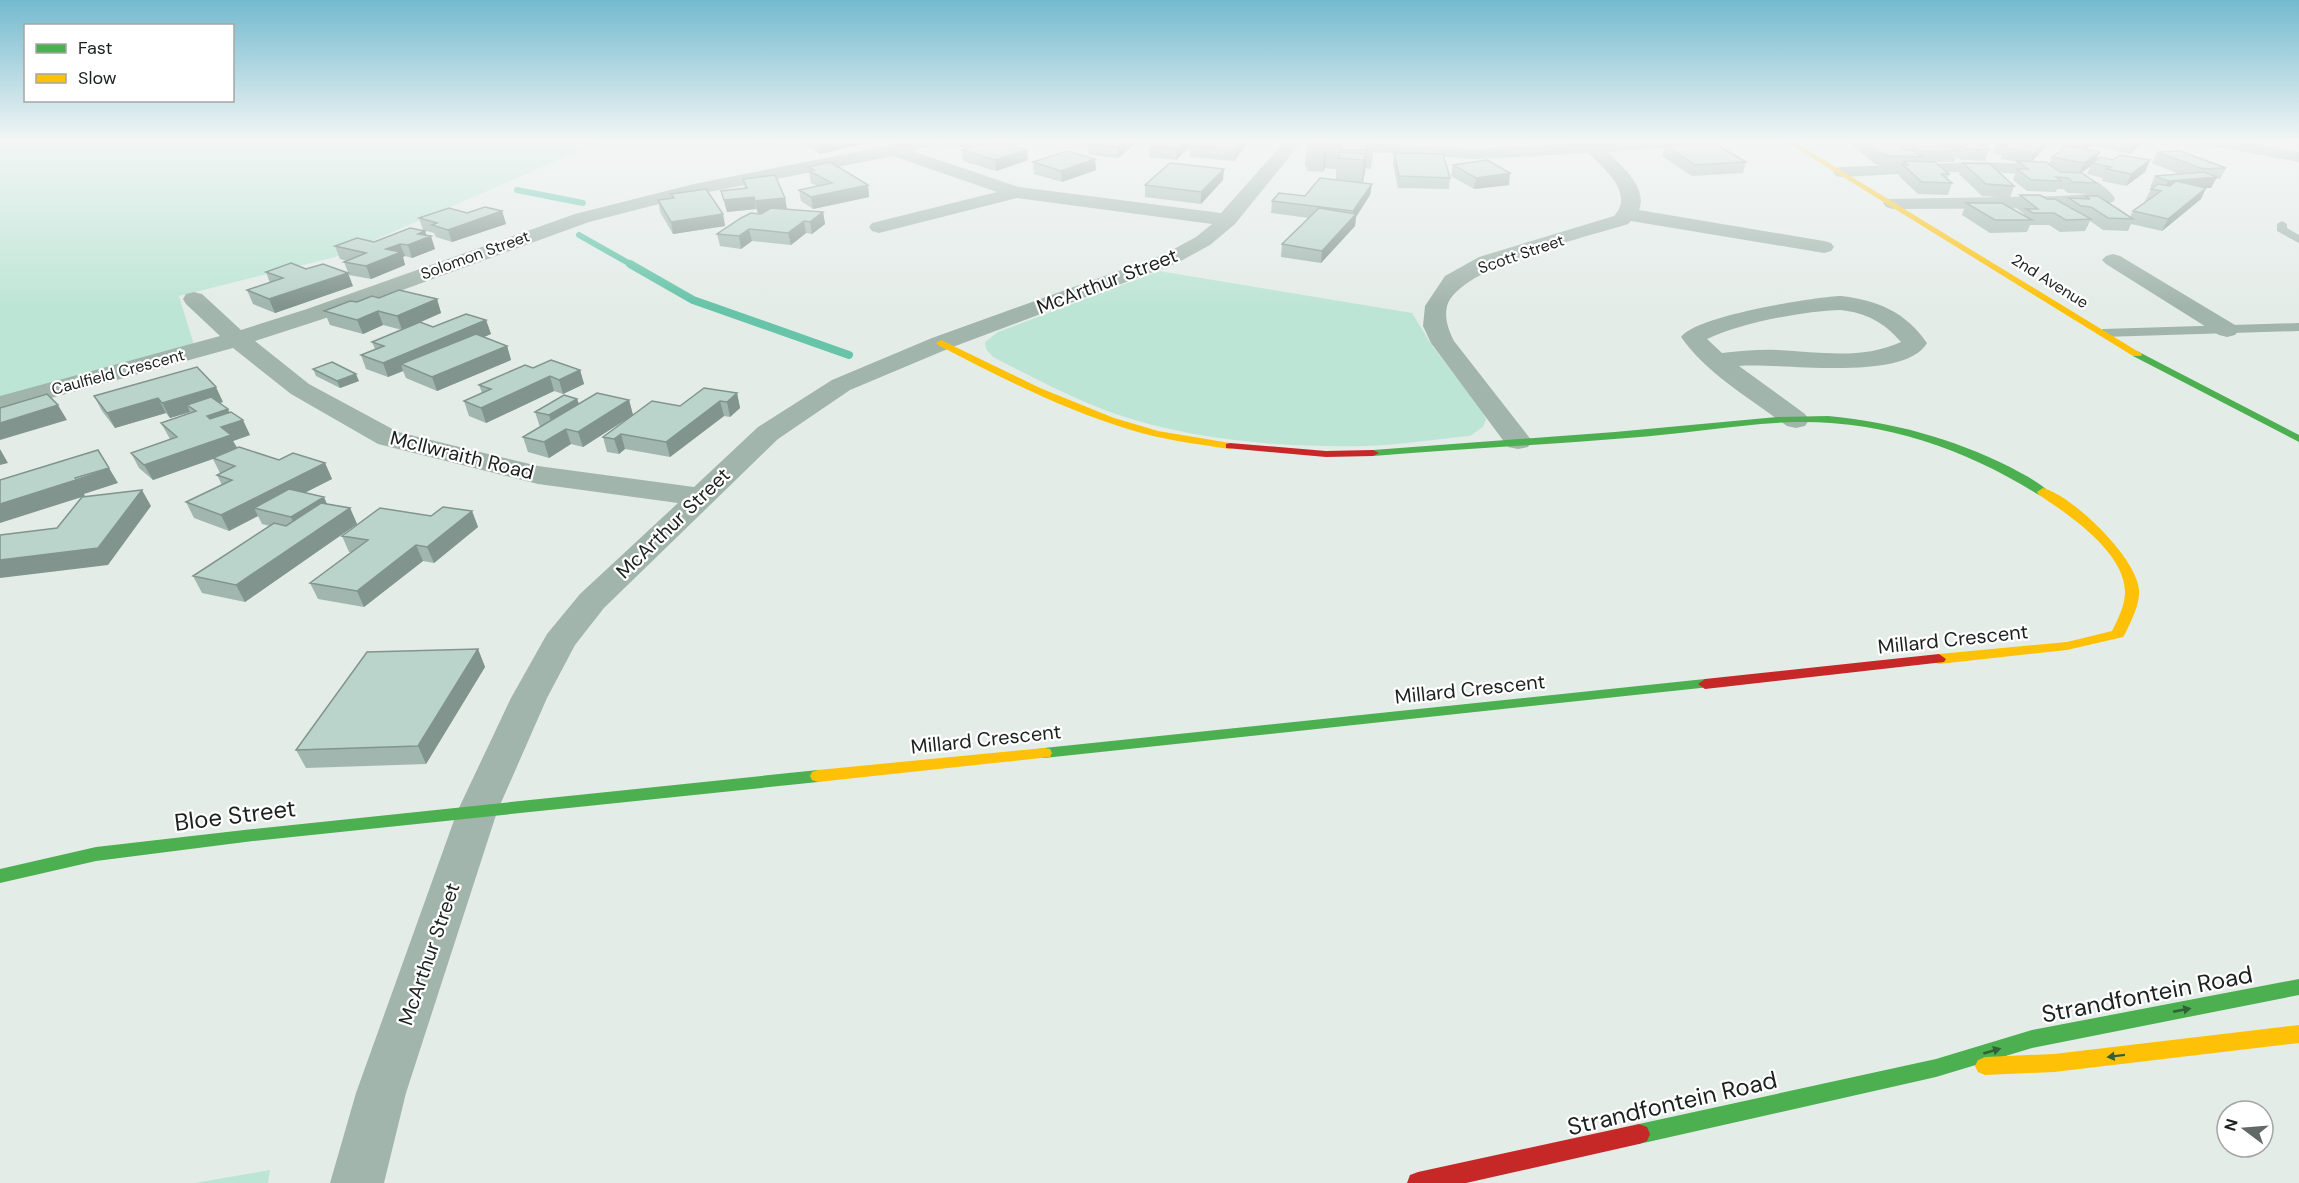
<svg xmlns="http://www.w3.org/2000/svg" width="2299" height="1183" font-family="'DM Sans',sans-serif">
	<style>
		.green { fill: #bde5d6 }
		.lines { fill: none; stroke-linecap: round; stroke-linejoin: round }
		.stream-far1 { stroke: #67c4a9; stroke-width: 6 }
		.stream { stroke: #67c4a9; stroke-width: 8 }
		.lane { fill: #a2b5ad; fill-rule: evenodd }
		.street { fill: #a2b5ad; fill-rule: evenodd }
		.fast { fill: #4caf50; fill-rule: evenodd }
		.slow { fill: #ffc107; fill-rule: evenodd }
		.jam { fill: #c62828; fill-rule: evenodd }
		.wall { fill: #a0b6af; fill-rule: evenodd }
		.shaded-wall { fill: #82948e }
		.building { fill: #bad4cb; stroke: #82948e; stroke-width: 1.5 }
		.oneway { fill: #316134 }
		.labels { text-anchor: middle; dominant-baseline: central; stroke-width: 4.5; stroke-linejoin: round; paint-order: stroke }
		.far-street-label { font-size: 16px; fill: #1b211e; stroke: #fff }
		.street-label { font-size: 20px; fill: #1b211e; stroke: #fff }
		.near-street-label { font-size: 24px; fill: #1b211e; stroke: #fff }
	</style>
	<rect width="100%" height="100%" fill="#e4ece8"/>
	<!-- green -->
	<path class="green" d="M0 141H602L335 257 179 296 194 345 0 397Z
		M1159 271 1412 313 1433 347 1483 411 1486 420 1483 427 1470 436C1436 439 1400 445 1366 446 1285 448 1189 440 1113 413 1071 398 1032 377 993 357L986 349 985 342 998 332Z
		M270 1170 268 1183H194Z"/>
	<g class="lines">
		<!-- stream-far1 -->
		<path class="stream-far1" d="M517 190 583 203
			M579 235 632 265"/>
		<!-- stream -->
		<path class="stream" d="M630 264 693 300 849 355"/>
		<!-- lane -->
		<path class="lane" d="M2282 221 2287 224V228L2299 235V243L2277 231V224Z
			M2299 323V331L2103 337 2097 333 2103 329Z"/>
		<!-- street -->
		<path class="street" d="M911 141H937L935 145 912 151 1019 187 1221 213 1285 141H1302L1235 224 1210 245 1177 263 950 348 850 390 778 439 604 608 575 645 547 698 497 812 406 1093 384 1183H330L356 1093 457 812 511 698 547 634 580 594 678 503 538 484 378 444 291 394 233 348 0 412V396L220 336 186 304 183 299 186 294 194 292 202 294 241 330 307 309 575 214 694 184ZM893 156 997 192 872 223 869 227 872 231 879 233 1017 198 1212 224 1196 237 1163 255 932 338 832 380 758 427 694 487 538 466 398 432 309 384 255 341 323 319 589 222 694 195Z
			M1322 141 1475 149 1623 141H1720L1718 145 1712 146 1607 152C1622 166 1648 188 1639 210L1824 241 1831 243 1834 247 1831 251 1824 253 1631 221 1628 224C1588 237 1460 266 1447 306 1444 319 1449 331 1454 341L1532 441 1528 447 1518 449 1508 447 1431 343 1423 326 1425 306 1445 276 1479 257 1614 216C1635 194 1605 169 1588 153L1475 159 1328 149 1322 148 1320 144Z
			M2204 141H2239L2299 152V162L2212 146 2206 145Z
			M1983 162C2022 164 2091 163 2115 198L2113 202 2106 204 2058 208 1893 209 1886 207 1883 203 1886 199 2058 196 2090 194C2054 160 1893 175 1842 177L1836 176 1833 172 1836 168 1842 167Z
			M2113 254 2120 256 2235 325 2239 330 2235 335 2227 337 2219 335 2106 264 2102 260 2106 256Z
			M1841 296C1877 300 1906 312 1927 343 1904 383 1780 362 1739 366L1805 414 1809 420 1805 426 1796 428 1787 426C1751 399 1707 374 1681 337 1695 316 1813 297 1841 296ZM1841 310C1866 313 1884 322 1901 342 1862 360 1819 352 1778 350 1759 349 1741 351 1722 353L1707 339C1741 323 1803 311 1841 310Z"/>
		<!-- fast -->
		<path class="fast" d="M2137 351 2299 435V442L2133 356V352Z
			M1828 416C1892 422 1952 438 2010 467 2023 474 2039 482 2049 492L2043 496 2039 495C1964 448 1883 420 1794 422 1738 424 1683 434 1627 438 1542 445 1458 449 1373 456L1367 453 1373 450 1615 432 1777 417Z
			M1705 679 1710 681 1712 684 1710 687 1044 758 1038 757 1036 753 1038 749 1044 748Z
			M818 770 824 772 826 776 824 780 818 782 253 841 96 861 0 883V869L96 847 253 829Z
			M2299 979V995L2032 1048 1936 1077 1639 1144 1631 1141 1628 1134 1631 1127 1639 1124 1936 1059 2032 1030Z"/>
		<!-- slow -->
		<path class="slow" d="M1787 141H1793L2142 354 2141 356H2133L1788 143Z
			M941 340 1040 388 1114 418 1158 431 1230 443 1236 446 1230 449C1197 444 1163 440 1131 430 1063 410 1000 377 938 345L936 343Z
			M2043 488C2073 496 2137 558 2139 590 2140 605 2131 621 2125 634L2123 637 2067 650 1939 664 1934 662 1932 659 1939 654 2067 642 2112 631C2118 619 2125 605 2125 592 2125 552 2068 514 2039 495L2037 492Z
			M1044 748 1050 749 1052 753 1050 757 818 782 812 780 810 776 812 772 818 770Z
			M2299 1025V1043L2054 1072 1985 1075 1978 1072 1975 1066 1978 1060 1985 1057 2054 1054Z"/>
		<!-- jam -->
		<path class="jam" d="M1230 443 1326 451 1373 450 1379 453 1373 456 1326 457 1226 448V444Z
			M1939 654 1946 659 1944 662 1705 689 1698 684 1705 679Z
			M1639 1124 1647 1127 1650 1134 1647 1141 1639 1144 1466 1183H1407L1410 1175 1418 1172Z"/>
	</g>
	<!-- wall -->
	<path class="wall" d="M757 141H776L768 145 757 143Z
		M803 141H877L820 154 803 144Z
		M945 141H1014L1009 144 1028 160 996 171 963 161 962 150 970 147H946Z
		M1092 141H1138L1118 158 1089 155 1088 144Z
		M1307 141H1374L1372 162 1370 169 1365 168 1363 183 1372 184 1370 195 1356 217 1355 226 1321 263 1281 257 1282 244 1309 218 1271 213 1272 201 1305 196 1336 180V169L1325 168 1323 172 1307 171V167H1305Z
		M1855 141H1894L1898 144 1899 141H1982L1989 144 1987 148 1989 150 1985 161 1962 160 1956 157 1954 162H1920L1949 174 1947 179 1952 183 1948 195 1918 194 1899 176 1901 167H1886L1875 164 1853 146Z
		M1999 141H2054L2044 149H2043L2032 162 2049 164 2052 157 2062 150 2059 149 2062 141H2146L2142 147 2138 146 2130 154 2090 146 2087 149 2096 160H2150L2145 172 2126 186 2102 181 2103 178 2087 174 2091 166 2081 173 2096 183 2091 194 2068 193 2063 189H2057L2056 192 2027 191 2013 180 2015 174 2013 172 2017 162 2001 159 2002 155 1993 154 1997 143ZM2057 170 2070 173 2060 172Z
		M1247 144 1234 161 1190 157V147L1176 160 1149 157V146Z
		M1665 145 1746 162 1743 173 1692 176 1662 156Z
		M2157 152 2226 168 2220 179H2215L2211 188H2206L2201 199 2162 231 2131 224 2128 231 2103 230 2090 221 2085 231 2060 232 2049 225H2030L2027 232 1990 233 1962 215 1966 203 2024 215V214L2015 207 2020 195 2047 199 2066 205 2069 198 2084 199 2085 196 2130 217 2133 211 2147 201H2145L2151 189 2152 188 2150 187 2155 176 2179 174 2152 163Z
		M1394 153 1450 178 1449 189 1398 188 1393 164Z
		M1033 162 1096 170 1062 182 1034 174Z
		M1963 163 2014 186 2010 198 1982 196 1959 174Z
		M1453 165 1509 185 1474 189 1451 176Z
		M808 167 868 185 869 197 813 209 801 201 799 190 817 186 811 183Z
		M743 179 785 198 787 209 823 212 825 224 812 234 806 233 791 245 752 241 741 249 720 246 717 234 763 213H758L756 209 727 212 721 191 745 188Z
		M1223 180 1201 204 1145 197V185Z
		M671 194 723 214 725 226 673 234 660 212 658 200 672 198Z
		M502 211 506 224 452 242 436 237 434 233 423 230 419 218 467 213Z
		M425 231 426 235 435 249 412 258 405 256 403 257 405 265 371 279 349 275 344 262 347 261 340 259 335 246 374 242Z
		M266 272 353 286 275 313 253 304 247 290 270 283Z
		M379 298 437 299 441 313 412 326 433 327 486 320 491 334 484 337 507 346 511 360 437 391 406 378 403 371 388 377 366 369 361 355 375 349 372 342 402 330 383 325 363 334 330 325 324 311 357 302Z
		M533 368 580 370 584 384 563 394 554 391 486 423 469 416 464 401 482 393 479 385Z
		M313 369 359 381 340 388 316 376Z
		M737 393 740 408 730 417 724 416 670 457 625 449 619 454 607 452 603 437 631 416 583 447 571 444 549 458 528 452 523 437 540 427 535 412 577 399 579 404 629 400 633 415 680 406Z
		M94 396 223 402 219 403 228 409 229 412 250 435 233 441 237 447 279 460 325 463 332 479 304 493 327 504 350 508 357 524 245 602 202 593 193 576 270 526 262 524 258 516 229 531 194 518 186 502 222 485 217 475 220 473 213 459 153 480 139 468 131 453 170 439 161 423 191 413 190 412 170 418 166 413 115 428 102 411Z
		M472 511 478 527 434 563 423 561 364 607 318 599 310 583 351 552H349L342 536 431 516Z
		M478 649 485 667 426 764 306 768 296 750Z"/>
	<!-- shaded-wall -->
	<path class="shaded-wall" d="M767 141H776L768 145Z
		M828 141H877L820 154 818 143Z
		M1004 141H1014L1005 147Z
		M1125 141H1138L1118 158V147Z
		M1185 141H1196L1176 160V149Z
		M1242 141H1248L1247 144 1234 161 1235 150Z
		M1327 141 1325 168 1323 172 1325 144Z
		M1373 141H1374L1370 169Z
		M2046 141 2042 151 2029 164 2034 153Z
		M2047 141H2054L2044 149Z
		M2089 141H2092L2090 146 2083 154 2087 143Z
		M2138 141H2140L2136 148 2130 154 2135 143Z
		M1368 143 1365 172 1361 190 1364 160Z
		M1027 150 1028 160 996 171 995 160Z
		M2100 152 2095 163H2092L2091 166 2079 174 2084 163Z
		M1095 159 1096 170 1062 182 1061 171Z
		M2150 160 2145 172 2126 186 2131 174Z
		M1224 169 1223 180 1201 204V192Z
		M1510 173 1509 185 1474 189 1476 178Z
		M2217 177 2211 188H2206L2201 199 2162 231 2168 219 2163 192 2168 181Z
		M1372 184 1370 195 1356 217 1355 226 1321 263 1322 251 1353 218V211Z
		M868 185 869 197 813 209 811 197Z
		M754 197 756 209 727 212 724 200Z
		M785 198 787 210 758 213 755 201Z
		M502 211 506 224 452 242 448 230Z
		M823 212 825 224 812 234 810 222Z
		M723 214 725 226 673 234 671 222Z
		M804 221 806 233 791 245 788 233Z
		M749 229 752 241 741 249 739 236Z
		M425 231 427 238 431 236 435 249 412 258 408 245 418 234Z
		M400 244 405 256 403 257 405 265 371 279 366 266 386 249Z
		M348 273 353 286 275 313 269 299Z
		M437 299 441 313 402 330 397 316Z
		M378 311 383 325 363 334 357 320Z
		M486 320 491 334 411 368 401 364 403 371 388 377 383 363Z
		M507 346 511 360 437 391 432 377Z
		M580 370 584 384 563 394 559 380Z
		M356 374 359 381 340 388 337 381Z
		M550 376 554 391 486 423 481 408Z
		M216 387 223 402 194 410 187 405 190 412 170 418 162 403Z
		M737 393 740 408 730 417 727 402Z
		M158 398 166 413 115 428 107 413Z
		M577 399 582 413 554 430 549 415Z
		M629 400 633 415 583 447 578 432Z
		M720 401 724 416 670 457 666 442Z
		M58 405 67 420 0 440V423Z
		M228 409 234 423 243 420 250 435 233 441 238 450 153 480 144 465 207 416Z
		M566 429 571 444 549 458 544 442Z
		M621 434 625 449 619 454 614 439Z
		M0 449 8 463 0 465Z
		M325 463 332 479 267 512 254 508 258 516 229 531 221 515Z
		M109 468 118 483 84 494 85 496 0 523V504Z
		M142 490 151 506 108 565 0 578V560Z
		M324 497 331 513 298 533 291 517Z
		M350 508 357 524 245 602 236 585Z
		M472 511 478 527 434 563 427 547Z
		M416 545 423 561 364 607 357 591Z
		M478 649 485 667 426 764 418 746Z"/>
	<!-- building -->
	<path class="building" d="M814 141H828L818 143Z
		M991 141H997L1027 150 995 160 962 150Z
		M1092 141H1125L1118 147 1088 144Z
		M1155 141H1185L1176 149 1149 146Z
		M1195 141H1242L1235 150 1190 146Z
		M1310 141H1327L1325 144 1309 142Z
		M1339 141H1365V143H1368L1365 150H1340L1342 145H1338Z
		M1864 141H1894L1905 150H1913L1922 157 1889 156 1879 153Z
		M1906 141H1935L1942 146H1950L1958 151H1920Z
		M1952 141H1982L1989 144H1981L1989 150 1966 149Z
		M1999 141H2046L2034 153 2005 148 2008 145 1997 143Z
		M2076 141H2089L2087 143Z
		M2125 141H2138L2135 143Z
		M1714 143 1746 162 1695 165 1665 145Z
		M2068 146 2100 152 2084 163 2052 157Z
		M1067 151 1095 159 1061 171 1033 162Z
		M2180 151 2226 168 2203 169 2157 152Z
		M1340 152 1366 154 1364 160 1338 158Z
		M1394 153 1443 154 1450 178 1399 176Z
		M2120 155 2150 160 2131 174 2107 169 2111 167 2092 163 2101 157 2113 160Z
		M1487 160 1510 173 1476 178 1453 165Z
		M1904 161 1935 162 1949 174H1941L1952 183 1922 182 1902 164 1908 165Z
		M2017 161 2046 162 2060 172 2082 173 2096 183 2073 182 2068 178 2056 177 2061 181 2031 180 2017 169H2028Z
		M830 162 868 185 811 197 799 190 832 183 809 171 814 170 808 167Z
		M1170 163 1224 169 1201 192 1145 185Z
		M1963 163 1990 164 2014 186 1986 184Z
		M2204 172 2217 177 2168 181 2155 176Z
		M775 175 785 198 755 201 754 197 724 200 721 191 747 188 743 179Z
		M1320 178 1372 184 1353 211 1272 201 1279 193 1305 196Z
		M2176 181 2206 188 2168 219 2133 211 2161 191 2151 189 2158 184 2170 186Z
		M706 189 723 214 671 222 658 200 674 198 671 194Z
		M2020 195H2040L2047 199H2055L2091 219 2066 220 2054 213H2033L2026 209H2038Z
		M2085 196H2098L2133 219 2108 218 2091 207 2081 206 2069 198 2090 199Z
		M1966 203H2002L2032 220H1995Z
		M485 207 502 211 448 230 432 225 437 223 419 218 449 208 467 213Z
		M771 208 823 212 810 222 804 221 788 233 749 229 739 236 717 234 741 218 751 213 761 214Z
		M1319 208 1356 214 1322 251 1282 244Z
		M410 228 425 231 418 234 431 236 408 245 400 244 386 249 401 252 366 266 344 262 366 253 335 246 357 238 374 242Z
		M291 263 306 269 323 264 348 273 269 299 247 290 283 278 266 272Z
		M399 290 437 299 397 316 378 311 357 320 324 311 350 301 357 302 372 296 379 298Z
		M466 314 486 320 383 363 361 355 384 346 372 342 420 322 433 327Z
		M476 334 507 346 432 377 401 364Z
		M551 360 580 370 559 380 550 376 481 408 464 401 491 389 479 385 525 365 533 368Z
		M332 362 356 374 337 381 313 369Z
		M197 367 216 387 162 403 158 398 107 413 94 396Z
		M704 388 737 393 727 402 720 401 666 442 621 434 614 439 603 437 652 401 680 406Z
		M597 393 629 400 578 432 566 429 544 442 523 437Z
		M47 394 58 405 0 423V408Z
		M564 395 577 399 549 415 535 412Z
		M211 397 228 409 207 416 210 419 231 412 243 420 221 427 231 435 144 465 131 453 177 437 161 423 196 411 187 405Z
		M239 447 279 460 293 453 325 463 221 515 186 502 232 480 217 475 235 466 213 458Z
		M98 450 109 468 75 478 76 480 0 504V480Z
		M289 489 324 497 291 517 254 508Z
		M142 490 98 548 0 560V535L57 528 82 497Z
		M321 503 350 508 236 585 193 576 274 523 286 526Z
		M443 507 472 511 427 547 416 545 357 591 310 583 368 540 342 536 380 508 431 516Z
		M478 649 418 746 296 750 367 652Z"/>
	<!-- one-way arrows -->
	<defs><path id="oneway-solid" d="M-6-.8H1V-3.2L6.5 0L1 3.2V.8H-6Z" transform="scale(1.5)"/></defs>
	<g class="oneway">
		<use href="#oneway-solid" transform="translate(2182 1010) rotate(-11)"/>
		<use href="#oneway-solid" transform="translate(1992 1051) rotate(-16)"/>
		<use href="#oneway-solid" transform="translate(2116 1056) rotate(173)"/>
	</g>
	<!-- sky -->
	<linearGradient id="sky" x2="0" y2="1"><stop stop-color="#74bacf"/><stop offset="0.46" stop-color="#f3f6f5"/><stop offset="1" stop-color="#f3f6f5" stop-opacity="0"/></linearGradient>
	<rect width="2299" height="306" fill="url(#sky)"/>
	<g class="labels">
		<!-- far-street labels -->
		<g class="far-street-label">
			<text transform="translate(1521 254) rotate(-19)">Scott Street</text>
			<text transform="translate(475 255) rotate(-20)">Solomon Street</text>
			<text transform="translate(2050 281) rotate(32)">2nd Avenue</text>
			<text transform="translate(118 372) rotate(-15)">Caulfield Crescent</text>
		</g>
		<!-- street labels -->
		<g class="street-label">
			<text transform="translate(1107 281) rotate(-21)">McArthur Street</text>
			<text transform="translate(462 455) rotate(14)">McIlwraith Road</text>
			<text transform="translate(673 523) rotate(-44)">McArthur Street</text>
			<text transform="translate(1953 639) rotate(-6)">Millard Crescent</text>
			<text transform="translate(1470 689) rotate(-6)">Millard Crescent</text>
			<text transform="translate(986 739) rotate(-6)">Millard Crescent</text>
			<text transform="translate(429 954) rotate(-71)">McArthur Street</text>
		</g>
		<!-- near-street labels -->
		<g class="near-street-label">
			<text transform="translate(235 815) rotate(-7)">Bloe Street</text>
			<text transform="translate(2147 994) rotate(-11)">Strandfontein Road</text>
			<text transform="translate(1672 1103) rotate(-13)">Strandfontein Road</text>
		</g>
	</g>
	<!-- legend -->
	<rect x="24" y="24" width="210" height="78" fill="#ffffff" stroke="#a4a6a5" stroke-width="1.5"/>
	<rect x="36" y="44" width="30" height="9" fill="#4caf50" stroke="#a4a6a5" stroke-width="1.5"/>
	<text x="78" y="54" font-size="18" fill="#1b211e">Fast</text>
	<rect x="36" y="74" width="30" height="9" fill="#ffc107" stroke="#a4a6a5" stroke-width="1.5"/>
	<text x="78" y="84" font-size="18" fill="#1b211e">Slow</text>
	<!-- north arrow -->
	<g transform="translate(2245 1129) rotate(286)"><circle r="28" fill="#ffffff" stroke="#a4a6a5" stroke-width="1.5"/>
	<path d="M0-4.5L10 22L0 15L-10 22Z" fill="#616865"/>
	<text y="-9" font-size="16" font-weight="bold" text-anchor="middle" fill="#1b211e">N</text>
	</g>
</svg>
